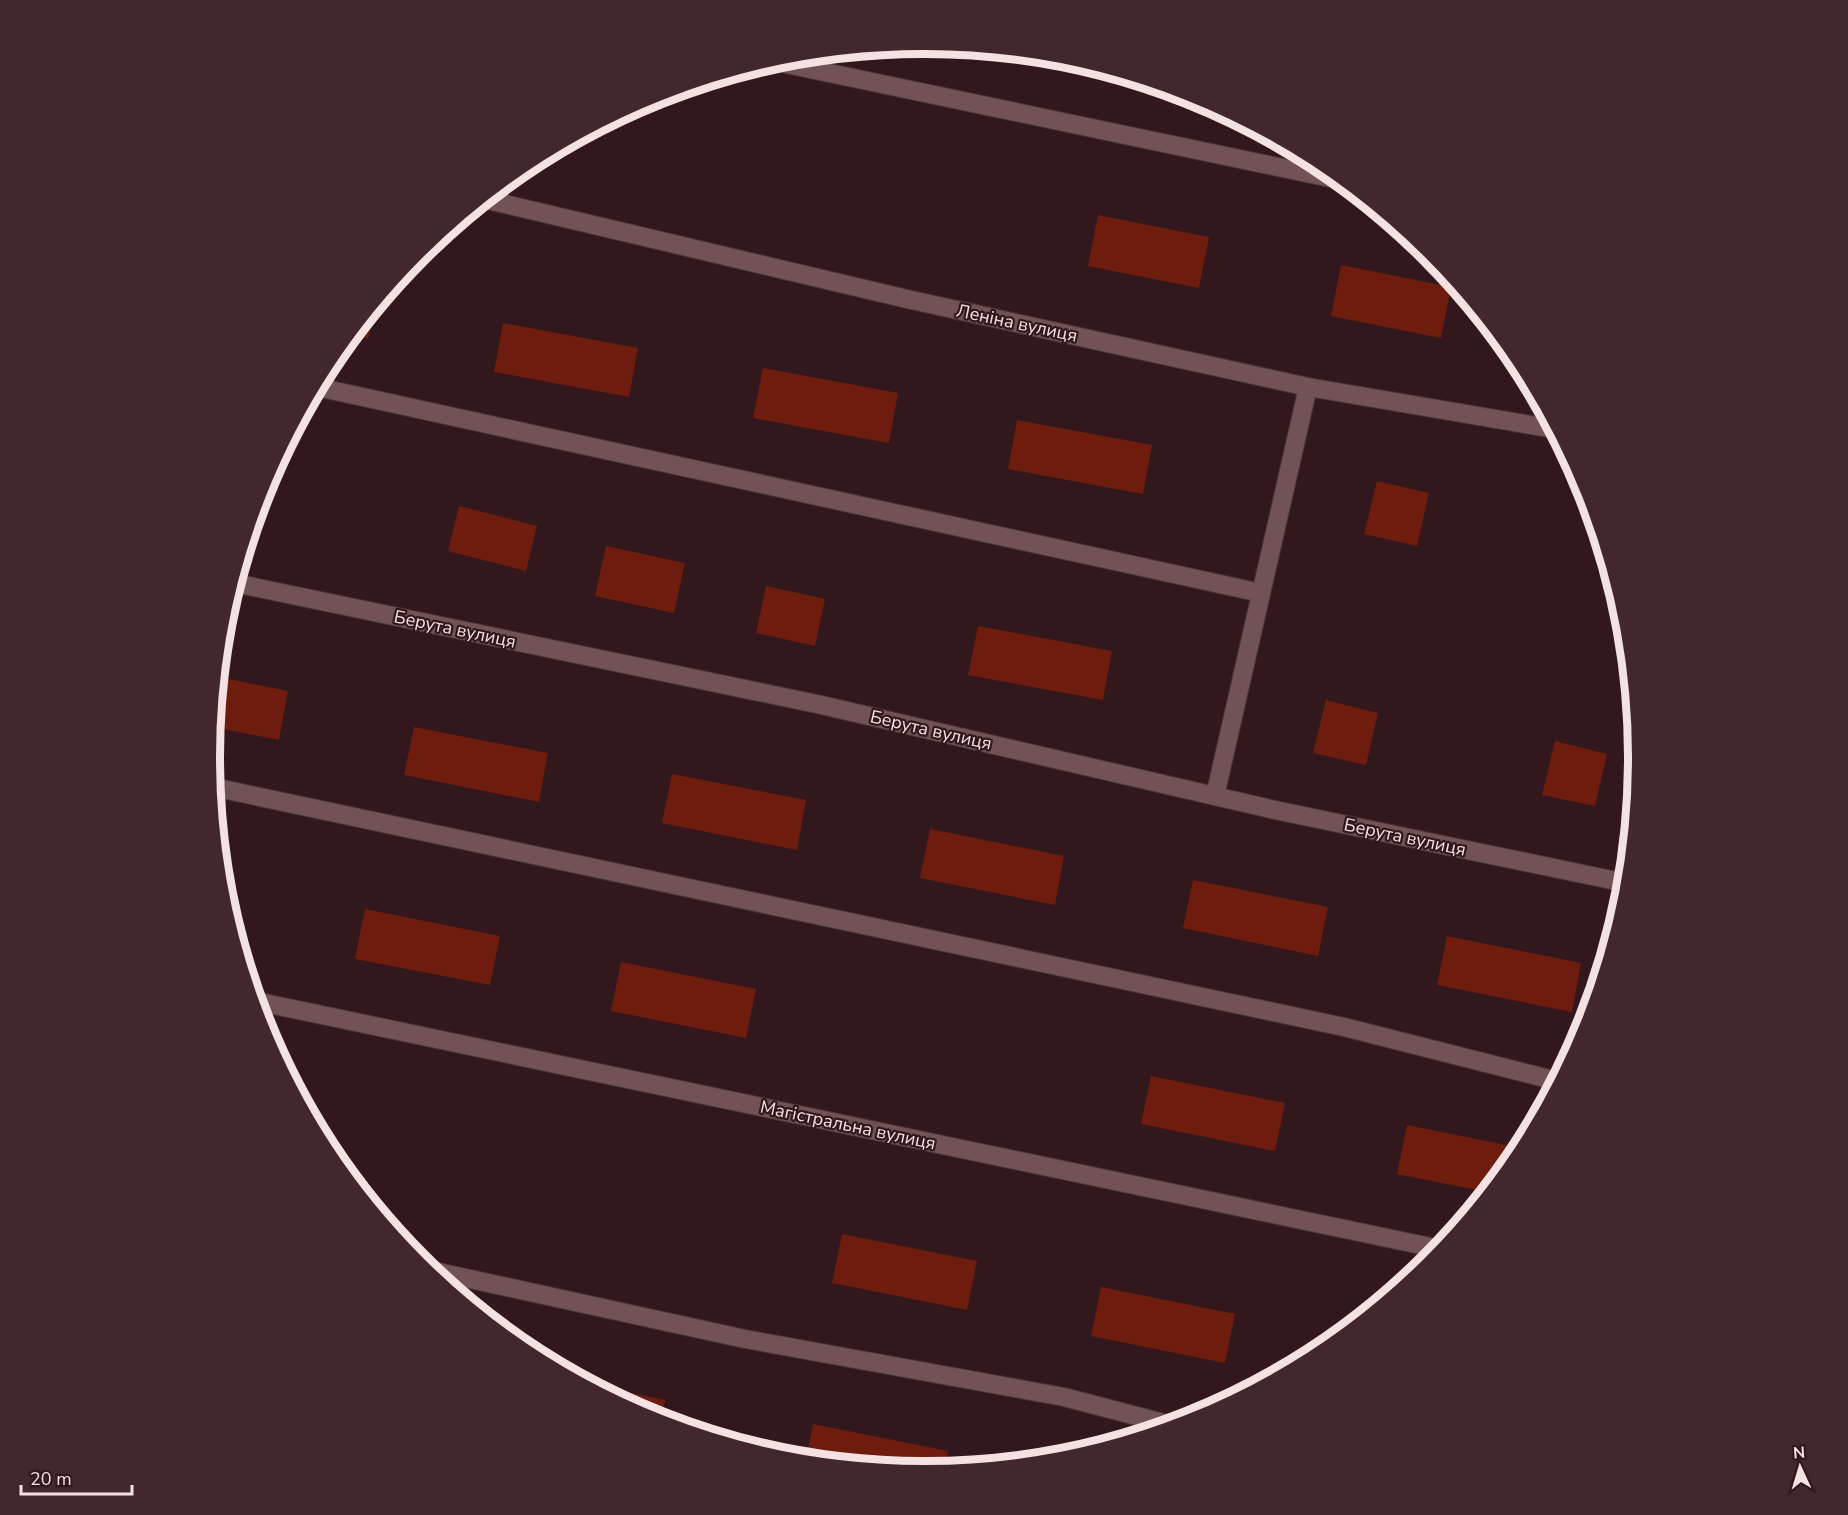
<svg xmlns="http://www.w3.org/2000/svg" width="1848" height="1515" font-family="'Nunito Sans',sans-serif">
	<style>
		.building { fill: #6d1c0e }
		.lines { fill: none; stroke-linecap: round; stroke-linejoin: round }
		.lane-casing { stroke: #493436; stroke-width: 20 }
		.street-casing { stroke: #493436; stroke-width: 20 }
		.secondary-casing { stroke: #493436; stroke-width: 20 }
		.lane { stroke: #715255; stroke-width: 18 }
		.street { stroke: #715255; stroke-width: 18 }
		.secondary { stroke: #715255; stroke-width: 18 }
		.labels { text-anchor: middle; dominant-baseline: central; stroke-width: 4.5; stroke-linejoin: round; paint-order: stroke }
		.street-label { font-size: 18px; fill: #f4e1e2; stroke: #32181c }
		.rim { fill: none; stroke: #f4e1e2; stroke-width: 8 }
	</style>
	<rect width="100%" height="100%" fill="#32181c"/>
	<!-- building -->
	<path class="building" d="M1098 215 1209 237 1199 288 1088 266Z
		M1341 265 1451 287 1441 338 1331 316Z
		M374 308 368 338 351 335Z
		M503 323 638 348 629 397 494 372Z
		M763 368 898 393 889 443 753 418Z
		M1017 420 1152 445 1143 494 1008 469Z
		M1377 481 1429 493 1417 546 1364 534Z
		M459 506 537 526 526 571 448 551Z
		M606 546 685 563 674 613 595 596Z
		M766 586 825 599 815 646 756 633Z
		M978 626 1112 651 1103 700 968 675Z
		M218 677 288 691 279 740 213 727Z
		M1326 700 1378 713 1366 765 1313 753Z
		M414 727 548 753 539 802 404 775Z
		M1555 741 1607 754 1595 806 1542 795Z
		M672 774 806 800 797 850 662 823Z
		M930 829 1064 856 1055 905 920 878Z
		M1193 880 1328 907 1318 956 1183 928Z
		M365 909 500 936 490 985 355 959Z
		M1447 936 1581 963 1572 1012 1437 985Z
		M621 962 756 989 746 1038 611 1011Z
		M1151 1076 1285 1103 1275 1151 1141 1124Z
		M1407 1125 1521 1148 1517 1154 1487 1192 1397 1174Z
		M842 1234 977 1261 967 1310 832 1283Z
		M1101 1287 1235 1314 1225 1363 1091 1336Z
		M591 1385 665 1400 661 1420 650 1417Z
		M813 1424 948 1451 944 1470 924 1471 806 1460Z"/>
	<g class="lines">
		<defs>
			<path id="lane" d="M772 61 1340 180
				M1215 796 1308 387"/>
			<path id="street" d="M484 199 907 299 1308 387 1554 429
				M317 387 1261 593
				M234 583 817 704 1275 810 1626 883
				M213 787 1344 1027 1557 1081
				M429 1270 745 1339 1064 1397 1171 1425"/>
			<path id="secondary" d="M255 1001 1440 1249"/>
		</defs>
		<!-- lane casing -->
		<use href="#lane" class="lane-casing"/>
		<!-- street casing -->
		<use href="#street" class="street-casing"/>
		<!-- secondary casing -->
		<use href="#secondary" class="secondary-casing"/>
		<!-- lane -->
		<use href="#lane" class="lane"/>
		<!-- street -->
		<use href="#street" class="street"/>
		<!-- secondary -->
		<use href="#secondary" class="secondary"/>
	</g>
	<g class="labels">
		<!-- street labels -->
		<g class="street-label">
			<text transform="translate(1017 323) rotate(12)">Леніна вулиця</text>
			<text transform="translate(455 629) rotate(12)">Берута вулиця</text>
			<text transform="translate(931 730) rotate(13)">Берута вулиця</text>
			<text transform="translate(1405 837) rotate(12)">Берута вулиця</text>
			<text transform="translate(848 1125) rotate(12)">Магістральна вулиця</text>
		</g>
	</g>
	<!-- crop -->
	<path d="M0 0H1848V1515H0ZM923 54H925A703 703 0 0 1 1628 757V758A703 703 0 0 1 925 1461H923A703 703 0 0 1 220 758V757A703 703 0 0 1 923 54Z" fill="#42282c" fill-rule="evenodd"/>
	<path class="rim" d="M923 54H925A703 703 0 0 1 1628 757V758A703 703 0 0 1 925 1461H923A703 703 0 0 1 220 758V757A703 703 0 0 1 923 54Z"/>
	<!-- north arrow -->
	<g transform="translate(1800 1467) rotate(356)" stroke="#32181c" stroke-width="4.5" paint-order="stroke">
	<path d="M0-4.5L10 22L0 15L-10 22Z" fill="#f4e1e2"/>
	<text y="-9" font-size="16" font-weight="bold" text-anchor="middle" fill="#f4e1e2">N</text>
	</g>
	<!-- scale -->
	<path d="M21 1485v9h111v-9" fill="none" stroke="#f4e1e2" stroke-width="3"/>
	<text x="30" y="1485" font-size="18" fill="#f4e1e2" stroke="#32181c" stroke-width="4.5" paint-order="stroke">20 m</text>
</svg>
